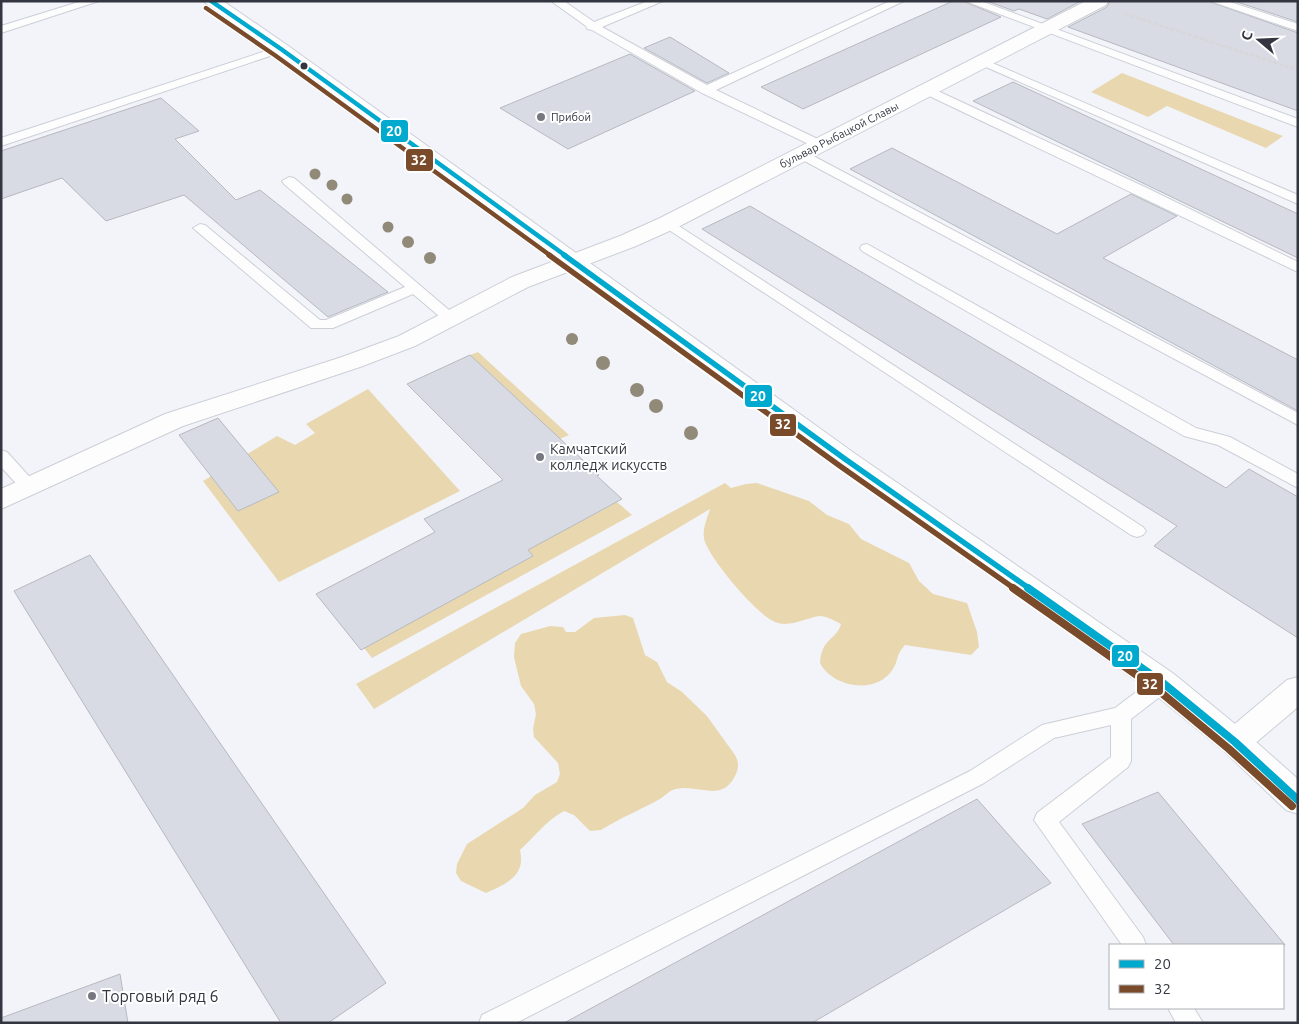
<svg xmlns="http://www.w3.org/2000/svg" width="1299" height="1024" font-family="Ubuntu,sans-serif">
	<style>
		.green { fill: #e9d8af }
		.building { fill: #d8dbe3; stroke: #b6b9c0 }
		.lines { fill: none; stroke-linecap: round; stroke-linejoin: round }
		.service-casing { stroke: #cdcfd7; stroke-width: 2 }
		.minor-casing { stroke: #cdcfd7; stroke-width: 2 }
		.secondary-casing { stroke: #cdcfd7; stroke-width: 2 }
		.path { stroke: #d7d7da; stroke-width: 2.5; stroke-dasharray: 4 2; stroke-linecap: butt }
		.service { fill: #fdfdfe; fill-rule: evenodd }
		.minor { fill: #fdfdfe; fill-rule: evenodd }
		.secondary { fill: #fdfdfe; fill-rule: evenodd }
		.bus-1-far2-casing { stroke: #fff; stroke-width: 7 }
		.bus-1-far1-casing { stroke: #fff; stroke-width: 9 }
		.bus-1-casing { stroke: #fff; stroke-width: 11 }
		.bus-2-far2-casing { stroke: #fff; stroke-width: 7 }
		.bus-2-far1-casing { stroke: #fff; stroke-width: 9 }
		.bus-2-casing { stroke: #fff; stroke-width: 11 }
		.bus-1-far2 { stroke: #00a9ce; stroke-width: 4.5 }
		.bus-1-far1 { stroke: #00a9ce; stroke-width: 5.5 }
		.bus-1 { stroke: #00a9ce; stroke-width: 8 }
		.bus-2-far2 { stroke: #7a4b2a; stroke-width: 4.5 }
		.bus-2-far1 { stroke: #7a4b2a; stroke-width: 5.5 }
		.bus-2 { stroke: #7a4b2a; stroke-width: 8 }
		.tree { fill: #928a78 }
		.bus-dot { fill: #333640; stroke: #fff; stroke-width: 2 }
		.poi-dot { fill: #767881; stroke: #fff; stroke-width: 2 }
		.labels { text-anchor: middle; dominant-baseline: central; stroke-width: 4; stroke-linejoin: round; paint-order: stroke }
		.far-poi-label { font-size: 11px; fill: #333640; stroke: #fff; text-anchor: start }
		.far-street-label { font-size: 11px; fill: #333640; stroke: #fff }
		.poi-label { font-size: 14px; fill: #333640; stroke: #fff; text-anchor: start }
		.near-poi-label { font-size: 16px; fill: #333640; stroke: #fff; text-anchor: start }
		.line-badge { stroke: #fff; stroke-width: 2 }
		.badge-label { font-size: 14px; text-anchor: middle; font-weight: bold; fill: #fff }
	</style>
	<rect width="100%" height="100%" fill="#f2f4fa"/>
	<!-- green -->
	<path class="green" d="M1122 73 1283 136 1266 148 1167 106 1148 117 1091 92Z
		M478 352 569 435 560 439 470 355Z
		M368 389 460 491 279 582 203 481 277 436 295 445 315 433 306 424Z
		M725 483 731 488 746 484 757 483 809 501 827 515 849 524 861 539 909 563 919 581 933 594 967 603 977 632 979 647 971 655 905 645C895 656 899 660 893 669 877 695 833 688 820 663 822 637 836 641 841 624 835 621 827 616 819 616 806 618 789 628 775 622 756 614 712 561 705 542 701 531 707 519 710 509L374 709 356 684Z
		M617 502 632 515 372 658 364 648 533 556 522 544 557 534Z
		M625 615 633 618 645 655 657 662 667 682 682 692 707 716 735 755C739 762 739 768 735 776 722 803 698 784 676 789 670 790 665 796 660 799 640 810 620 818 601 830L590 831 574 815 564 811C546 821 535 836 520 850 526 876 507 883 486 893L461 881 456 873 457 864 467 844 523 808 535 795 557 782 560 774 558 763 534 737 533 729 536 714 534 704 521 686 514 657 515 643 521 634 550 626 563 627 566 632H575L594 618Z"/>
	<!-- building -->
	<path class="building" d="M953 1H963L1001 17 803 109 761 87Z
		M987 1H1081L1047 19 1019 9 1014 11Z
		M1110 1H1208L1298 33V111L1068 27 1107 7Z
		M1234 1H1298V22Z
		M670 37 729 73 707 83 644 48Z
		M630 54 695 91 568 149 500 108Z
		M1013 82 1298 214V258L973 101Z
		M161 98 199 131 175 139 236 200 260 190 388 292 328 317 184 195 106 221 62 178 1 199V151Z
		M892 148 1057 234 1131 194 1177 216 1103 258 1298 360V411L850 169Z
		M750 206 1226 488 1249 469 1298 497V638L1154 546 1177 526 702 229Z
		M470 355 599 475 597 476 622 499 528 550 533 556 361 650 316 594 435 532 424 519 503 480 407 384Z
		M218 418 279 492 238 511 179 435Z
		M90 555 386 983 328 1023H281L14 591Z
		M1158 792 1285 945H1174L1082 824Z
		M977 799 1051 883 812 1023H564Z
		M120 974 128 1023H1V1018Z"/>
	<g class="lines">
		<defs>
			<path id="service" d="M82 1H99L1 33V26Z
				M551 1H564L594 22 648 1H663L602 27 707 85 890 1H904L716 90 824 142 825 145 824 148 819 149 702 93 592 30 587 29 586 26Z
				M965 1H981L1298 119V127Z
				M1210 1H1227L1298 24V31Z
				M281 46 285 47V51L1 146V138Z
				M983 59 1298 195V204L979 64 977 62Z
				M927 86 1147 188 1298 262V272L923 93 921 90Z
				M802 150 1298 413V425L797 157 796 154Z
				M289 177 294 178 456 316 458 319 456 322H446L413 294 333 328H311L193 228 200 224 205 225 320 320H326L405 287 284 184 282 181Z
				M668 219 1143 527 1146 531 1143 535 1137 537 1131 535 663 226 661 223 663 220Z
				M867 244 1196 428 1230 437 1298 474V488L1218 445 1184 436 862 251 860 248 862 245Z
				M1 450 7 452 36 484 39 488 36 492H24L1 467Z
				M1163 675 1170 677 1173 683 1170 689 1131 719V761L1128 767 1059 822 1143 937 1146 945H1122L1034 820 1037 813 1111 757V725L1054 738 984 783 516 1023H479L482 1015 970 771 1042 725 1115 708 1156 677Z
				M1168 1008H1194L1203 1023H1176Z"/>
			<path id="minor" d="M1086 1H1108L1106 5 676 228 636 246 528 287 415 346 360 367 183 426 1 509V489L165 414 342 357 399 336 512 277 620 236 660 218Z
				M1298 677V707L1246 751 1235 755 1224 751 1219 742 1224 733 1287 680Z"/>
			<path id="secondary" d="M203 1H223L287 45 854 453 1174 674 1246 733 1298 779V814L1286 810 1224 751 1152 692 836 465Z"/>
		</defs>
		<!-- service casing -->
		<use href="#service" class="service-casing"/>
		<!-- minor casing -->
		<use href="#minor" class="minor-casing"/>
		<!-- secondary casing -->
		<use href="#secondary" class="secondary-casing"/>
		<!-- path -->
		<path class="path" d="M1125 14 1298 70"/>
		<!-- service -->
		<use href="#service" class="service"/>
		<!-- minor -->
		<use href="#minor" class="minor"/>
		<!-- secondary -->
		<use href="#secondary" class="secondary"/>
		<defs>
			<path id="bus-1-far2" d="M211 1 281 49 566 256"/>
			<path id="bus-1-far1" d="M564 255 845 459 1030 589"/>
			<path id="bus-1" d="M1028 588 1163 683 1235 742 1298 800"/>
			<path id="bus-2-far2" d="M206 8 276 56 551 256"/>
			<path id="bus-2-far1" d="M549 255 840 466 1015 589"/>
			<path id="bus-2" d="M1013 588 1158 690 1229 749 1292 806"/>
		</defs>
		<!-- bus-1-far2 casing -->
		<use href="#bus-1-far2" class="bus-1-far2-casing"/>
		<!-- bus-1-far1 casing -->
		<use href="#bus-1-far1" class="bus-1-far1-casing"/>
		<!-- bus-1 casing -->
		<use href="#bus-1" class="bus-1-casing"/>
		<!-- bus-2-far2 casing -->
		<use href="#bus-2-far2" class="bus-2-far2-casing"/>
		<!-- bus-2-far1 casing -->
		<use href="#bus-2-far1" class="bus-2-far1-casing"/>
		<!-- bus-2 casing -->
		<use href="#bus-2" class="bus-2-casing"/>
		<!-- bus-1-far2 -->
		<use href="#bus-1-far2" class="bus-1-far2"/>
		<!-- bus-1-far1 -->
		<use href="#bus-1-far1" class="bus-1-far1"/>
		<!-- bus-1 -->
		<use href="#bus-1" class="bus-1"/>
		<!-- bus-2-far2 -->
		<use href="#bus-2-far2" class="bus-2-far2"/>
		<!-- bus-2-far1 -->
		<use href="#bus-2-far1" class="bus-2-far1"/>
		<!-- bus-2 -->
		<use href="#bus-2" class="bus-2"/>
	</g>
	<!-- trees -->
	<g class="tree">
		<circle cx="315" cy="174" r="5.5"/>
		<circle cx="332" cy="185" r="5.5"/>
		<circle cx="347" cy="199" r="5.5"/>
		<circle cx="388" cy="227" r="5.5"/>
		<circle cx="408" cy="242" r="6"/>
		<circle cx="430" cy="258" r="6"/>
		<circle cx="572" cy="339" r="6"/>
		<circle cx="603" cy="363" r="7"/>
		<circle cx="637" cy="390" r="7"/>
		<circle cx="656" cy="406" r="7"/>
		<circle cx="691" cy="433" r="7"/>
	</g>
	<!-- markers -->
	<circle class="bus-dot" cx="304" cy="66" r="4.5"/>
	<g class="poi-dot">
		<circle cx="541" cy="117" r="5"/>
		<circle cx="540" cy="457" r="5"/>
		<circle cx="92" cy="996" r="5"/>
	</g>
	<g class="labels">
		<!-- far-poi labels -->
		<g class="far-poi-label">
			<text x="551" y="117">Прибой</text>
		</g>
		<!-- far-street labels -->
		<g class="far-street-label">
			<text transform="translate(839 135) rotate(-27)">бульвар Рыбацкой Славы</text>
		</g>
		<!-- poi labels -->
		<g class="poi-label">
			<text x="550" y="449">Камчатский<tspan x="550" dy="16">колледж искусств</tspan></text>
		</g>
		<!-- near-poi labels -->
		<g class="near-poi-label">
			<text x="102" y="996">Торговый ряд 6</text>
		</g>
	</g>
	<g class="line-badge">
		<rect x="380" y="119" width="29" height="24" rx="5" fill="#00a9ce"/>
		<rect x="405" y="148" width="29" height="24" rx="5" fill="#7a4b2a"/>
		<rect x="744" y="384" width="29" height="24" rx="5" fill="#00a9ce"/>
		<rect x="769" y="413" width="28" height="24" rx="5" fill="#7a4b2a"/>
		<rect x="1111" y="644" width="29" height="24" rx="5" fill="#00a9ce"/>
		<rect x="1136" y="672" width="28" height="24" rx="5" fill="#7a4b2a"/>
	</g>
	<g class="badge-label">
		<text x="394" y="136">20</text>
		<text x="419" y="165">32</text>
		<text x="758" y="401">20</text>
		<text x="783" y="429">32</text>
		<text x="1125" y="661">20</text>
		<text x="1150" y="689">32</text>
	</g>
	<!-- border -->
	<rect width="1299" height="1024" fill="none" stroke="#333640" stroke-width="5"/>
	<!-- legend -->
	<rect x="1109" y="944" width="175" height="65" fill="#ffffff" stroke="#adafb3"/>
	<rect x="1119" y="960" width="25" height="8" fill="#00a9ce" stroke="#adafb3"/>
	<text x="1154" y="969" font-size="15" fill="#333640">20</text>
	<rect x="1119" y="985" width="25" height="8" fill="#7a4b2a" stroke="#adafb3"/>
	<text x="1154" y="994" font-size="15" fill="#333640">32</text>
	<!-- north arrow -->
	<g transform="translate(1259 40) rotate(289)" stroke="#ffffff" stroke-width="4" paint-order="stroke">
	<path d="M0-4L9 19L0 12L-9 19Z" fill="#333640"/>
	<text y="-8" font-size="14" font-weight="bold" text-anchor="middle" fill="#333640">С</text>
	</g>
</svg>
